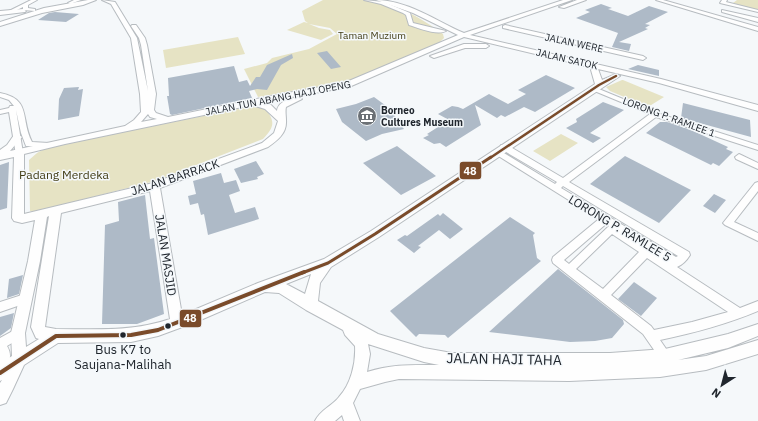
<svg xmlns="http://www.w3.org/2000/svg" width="758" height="421" font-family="'IBM Plex Sans',sans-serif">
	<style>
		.green { fill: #e6e3c4 }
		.building { fill: #aebac7 }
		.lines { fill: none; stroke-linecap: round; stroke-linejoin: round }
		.minor-casing { stroke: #b7bcc0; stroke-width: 2 }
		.major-casing { stroke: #b7bcc0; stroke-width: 2 }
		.minor { fill: #fefefe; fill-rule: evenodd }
		.major { fill: #fefefe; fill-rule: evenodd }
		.bus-1-far2-casing { stroke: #f4f8fb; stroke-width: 5 }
		.bus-1-far1-casing { stroke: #f4f8fb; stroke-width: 6 }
		.bus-1-casing { stroke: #f4f8fb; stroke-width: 7 }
		.bus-1-far2 { stroke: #7a4b2a; stroke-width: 2.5 }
		.bus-1-far1 { stroke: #7a4b2a; stroke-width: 3 }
		.bus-1 { stroke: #7a4b2a; stroke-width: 4 }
		.bus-dot { fill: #20262d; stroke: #f4f8fb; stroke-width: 1.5 }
		.labels { text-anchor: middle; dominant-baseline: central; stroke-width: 3; stroke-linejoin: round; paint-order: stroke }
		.far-park-label { font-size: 10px; fill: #403b13; stroke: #f4f8fb }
		.far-street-label { font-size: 10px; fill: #20262d; stroke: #f4f8fb }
		.far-poi-label { font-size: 10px; font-weight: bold; fill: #20262d; stroke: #f4f8fb; text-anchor: start }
		.park-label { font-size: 12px; fill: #403b13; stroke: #f4f8fb }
		.street-label { font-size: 12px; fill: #20262d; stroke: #f4f8fb }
		.near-bus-label { font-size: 13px; fill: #20262d; stroke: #f4f8fb }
		.near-street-label { font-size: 14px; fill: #20262d; stroke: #f4f8fb }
		.line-badge { stroke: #f4f8fb; stroke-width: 1.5 }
		.badge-label { font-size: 11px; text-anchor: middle; font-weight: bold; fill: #fff }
	</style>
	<rect width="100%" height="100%" fill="#f5f8fa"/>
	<!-- green -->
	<path class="green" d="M323 0C338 0 353 0 367 0 395 2 421 18 443 34L444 38 440 42 348 82 258 97 244 69 267 63 272 58 309 49 337 34 330 28 309 24 319 28 330 30 333 34 321 40 287 30 304 22 308 23 305 21 302 11Z
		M737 0H758V10L733 3Z
		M238 37 245 54 166 68 163 50Z
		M622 80H623L664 97 648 107 610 91 606 87Z
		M253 106 265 109C276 121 274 128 263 139L155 181 34 212 30 211 29 160 37 153 48 147Z
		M561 134 578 143 550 161 533 151Z"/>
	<!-- building -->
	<path class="building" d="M601 4 612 8 608 9 628 16 649 6 668 12 645 24 650 25 645 28 648 29 619 42 631 44 629 51 612 47 618 33 576 18 590 12 585 10Z
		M55 12 79 14 66 22 38 20 49 13Z
		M327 51 341 67 331 69 317 53Z
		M292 54 293 58 281 65 267 90 257 89 249 91 252 98 172 115 170 114 167 96H169L168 78 234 66 239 82 247 80 250 86 256 77H260L267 65Z
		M638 65 659 70V76L628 69Z
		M546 75 575 88 535 112 524 107 505 117 501 115 497 118 475 105 481 125 446 147 440 143 434 144 423 138 429 135 427 134 449 120 438 114 452 106 458 107 463 109 489 94 508 104 526 94 518 90Z
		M79 87 78 90 83 89 79 116 58 120 59 99 64 88Z
		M374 97 389 108 404 129 382 134 366 141 342 122 336 109 356 104Z
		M603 102 624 110 590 133 601 138 593 143 566 128 577 122 576 119Z
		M683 103 750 120 751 137 681 118Z
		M660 122H667L691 130 728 147 726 149 733 152 719 166 713 163 711 165 646 133Z
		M397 146 436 176 401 195 363 163Z
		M625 156 691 190 659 223 590 184Z
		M256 161 264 174 257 177 258 179 241 183 234 169Z
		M9 162 7 208 0 210V165Z
		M221 173 224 183 236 180 240 191 229 195 235 213 255 207 259 219 208 235 204 214 201 215 198 203 190 205 188 196 196 194 193 181Z
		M714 194 726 200 715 213 703 206Z
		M145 195 150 239 154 238 164 314 137 324H102L105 225 119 221 118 202Z
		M443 213 463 229 450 239 439 230 418 246 421 247 414 253 397 240 405 235 407 236 438 214 440 216Z
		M510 217 535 233 533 235 537 258 541 261 448 338 445 335 419 334 416 337 390 311Z
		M558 269 623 320 624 324 612 338 595 341 570 342 489 332Z
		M23 275 19 294 7 298 9 279Z
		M634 282 657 298 641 316 618 299Z
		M14 313 11 328 0 336V317Z"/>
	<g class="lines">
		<defs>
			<path id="minor" d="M31 0H37L28 5V8L35 9V11L23 10V7L11 13 7 12Z
				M74 0H81L70 4 68 3Z
				M364 0 384 2 410 13 413 23 446 31C437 36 419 28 409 25L406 15 403 13 381 4Z
				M656 0H663L758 27V31Z
				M722 0H727L726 2 758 10V12L720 3Z
				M722 10 758 18V22L722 12Z
				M505 25 643 56 646 58 643 60 503 28V26Z
				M594 87 657 113 758 145V150L656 117 569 182 689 252 690 255C687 260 682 265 677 267L740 308 758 301V311C727 324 694 333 660 340L671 356 669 360 665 362 661 360 643 334 553 263 552 260 553 257 599 219 492 152 496 150H499L555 184 557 182 501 149 500 147 501 145H507L563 178 650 114 592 90 591 89ZM563 186 678 256 676 257 561 188ZM606 224 609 226 569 264 564 260ZM612 234 639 252 603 289 576 269ZM647 258 728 312 692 322 654 330 651 326 611 295Z
				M0 93C32 99 20 119 32 142L49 143V147L26 146 21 133 16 110 23 153 22 155H16L9 112 0 114V110L9 108 10 106H14L9 100 0 97Z
				M739 154 758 163V169L736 159 735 157Z
				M758 182V191L734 222 758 233V241L725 225 723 223 755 183Z
				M25 294 29 296 30 299 29 302 0 312V302Z
				M18 328 22 329 24 333 22 337 7 346C13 356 9 363 4 372L0 374V338Z"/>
			<path id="major" d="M88 0H96L83 5 42 13 0 26V22L44 8Z
				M102 0 115 2 137 38 148 91 141 45 139 38 131 26 132 25H136L145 38 147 45 156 94 154 110 156 113 168 117 276 95 344 83 458 35 413 13 376 0C407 0 436 21 464 33L563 0H572L470 35 661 79 758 105V111L659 83 598 69 602 80 616 74 620 76 379 237 331 267 320 283 318 301 378 334 424 348 452 353H610L665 349 728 334 758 324V336L728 348 678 360 706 356 758 340V354L706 370 660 377 569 381 399 379 385 382 360 389 353 403 360 421H344L342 415 335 421H315C320 410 332 406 339 397 351 384 356 363 355 346L345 335 343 330 306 310 279 293 265 292 196 322 158 336 131 342 58 343 24 365 13 389 6 403 0 405V383L2 380 0 381V364L12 356 11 333 28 261 35 220 22 223 14 221 12 218 14 157 0 160V150L7 145 14 135 17 134 22 137 10 151 125 126 134 120 141 112 140 94 131 38 111 4ZM464 37 594 68 591 70 595 84 371 231 324 259 258 283 182 315 160 188 268 147C278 140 287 133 286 120 286 116 285 111 286 107L302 99 298 97C290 99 278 101 277 111L271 105 262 102 349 87ZM252 105 265 109 278 121 274 133 262 143 153 183 24 214V154L65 144ZM148 114 150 117 157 119 141 122ZM150 191 170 319C133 332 94 329 56 329L45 327 61 213ZM49 216 31 327 36 338 39 339 26 347 25 333 40 261 47 217ZM311 274 305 294 286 284ZM368 344 424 362 439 365C412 365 392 364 367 372L370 354Z
				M577 0H586L564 8 559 7Z
				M23 9 26 11 25 12 0 15V11Z
				M464 44H486L489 46 486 48H465L434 58 430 56Z"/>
		</defs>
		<!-- minor casing -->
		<use href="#minor" class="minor-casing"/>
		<!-- major casing -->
		<use href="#major" class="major-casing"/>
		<!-- minor -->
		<use href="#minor" class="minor"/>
		<!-- major -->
		<use href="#major" class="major"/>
		<defs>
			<path id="bus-1-far2" d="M490 158 599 85 616 76"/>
			<path id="bus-1-far1" d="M302 273 328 263 375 234 491 157"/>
			<path id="bus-1" d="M0 373 56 336 131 335 158 330 304 272"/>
		</defs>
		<!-- bus-1-far2 casing -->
		<use href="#bus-1-far2" class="bus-1-far2-casing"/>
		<!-- bus-1-far1 casing -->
		<use href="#bus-1-far1" class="bus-1-far1-casing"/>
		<!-- bus-1 casing -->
		<use href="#bus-1" class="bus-1-casing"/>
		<!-- bus-1-far2 -->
		<use href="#bus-1-far2" class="bus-1-far2"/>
		<!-- bus-1-far1 -->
		<use href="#bus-1-far1" class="bus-1-far1"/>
		<!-- bus-1 -->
		<use href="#bus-1" class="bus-1"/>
	</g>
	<!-- icons -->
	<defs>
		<symbol id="museum-disc" viewBox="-11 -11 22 22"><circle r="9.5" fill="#6b7075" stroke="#f4f8fb"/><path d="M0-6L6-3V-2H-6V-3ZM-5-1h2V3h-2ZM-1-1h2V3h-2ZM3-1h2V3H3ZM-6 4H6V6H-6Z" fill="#fff"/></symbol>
	</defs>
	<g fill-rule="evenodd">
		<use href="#museum-disc" x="356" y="105" width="22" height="22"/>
	</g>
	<!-- markers -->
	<g class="bus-dot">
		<circle cx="168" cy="326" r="3.5"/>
		<circle cx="123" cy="335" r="3.5"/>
	</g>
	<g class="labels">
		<!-- far-park labels -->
		<g class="far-park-label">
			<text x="372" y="35">Taman Muzium</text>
		</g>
		<!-- far-street labels -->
		<g class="far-street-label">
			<text transform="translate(574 43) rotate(12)">JALAN WERE</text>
			<text transform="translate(567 59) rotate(13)">JALAN SATOK</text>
			<text transform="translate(278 98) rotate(-11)">JALAN TUN ABANG HAJI OPENG</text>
			<text transform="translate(669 117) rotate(20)">LORONG P. RAMLEE 1</text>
		</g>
		<!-- far-poi labels -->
		<g class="far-poi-label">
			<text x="381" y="110">Borneo<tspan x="381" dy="12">Cultures Museum</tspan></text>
		</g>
		<!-- park labels -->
		<g class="park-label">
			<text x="64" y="174">Padang Merdeka</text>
		</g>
		<!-- street labels -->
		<g class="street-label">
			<text transform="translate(175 177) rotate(-18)">JALAN BARRACK</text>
			<text transform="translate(620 228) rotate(31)">LORONG P. RAMLEE 5</text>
			<text transform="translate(166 255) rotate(81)">JALAN MASJID</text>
		</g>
		<!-- near-bus labels -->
		<g class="near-bus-label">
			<text x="123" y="349">Bus K7 to<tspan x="123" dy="15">Saujana-Malihah</tspan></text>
		</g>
		<!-- near-street labels -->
		<g class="near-street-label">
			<text transform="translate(504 359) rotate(1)">JALAN HAJI TAHA</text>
		</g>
	</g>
	<g class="line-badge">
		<rect x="459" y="161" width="23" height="19" rx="4" fill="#7a4b2a"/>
		<rect x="179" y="309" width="23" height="19" rx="4" fill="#7a4b2a"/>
	</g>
	<g class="badge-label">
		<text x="470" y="175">48</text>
		<text x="190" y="322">48</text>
	</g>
	<!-- north arrow -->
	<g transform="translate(722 385) rotate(216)" stroke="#f4f8fb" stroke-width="3" paint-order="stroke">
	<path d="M0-3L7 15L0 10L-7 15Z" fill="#20262d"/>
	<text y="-6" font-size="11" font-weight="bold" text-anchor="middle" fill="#20262d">N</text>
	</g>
</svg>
